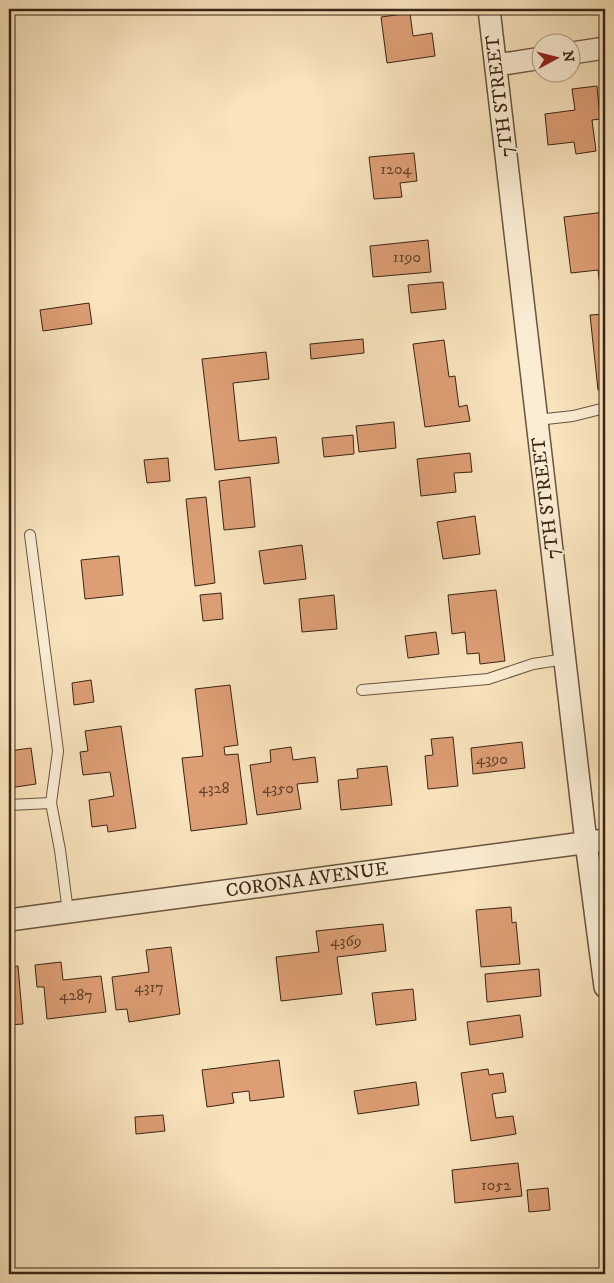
<svg xmlns="http://www.w3.org/2000/svg" width="614" height="1283" font-family="'IM FELL DW Pica',serif">
	<style>
		.building { fill: #dd9e75; stroke: #3a2415 }
		.lines { fill: none; stroke-linecap: round; stroke-linejoin: round }
		.lane-casing { stroke: #6a543f; stroke-width: 12 }
		.street-casing { stroke: #6a543f; stroke-width: 24 }
		.lane { stroke: #fbedd4; stroke-width: 10 }
		.street { stroke: #fbedd4; stroke-width: 21 }
		.labels { text-anchor: middle; dominant-baseline: central; stroke-width: 4; stroke-linejoin: round; paint-order: stroke }
		.number-label { font-size: 16px; fill: #63422d }
		.street-label { font-size: 19px; fill: #3a2415; stroke: #fbedd4 }
	</style>
	<rect width="100%" height="100%" fill="#f9e4bd"/>
	<filter id="stains"><feTurbulence type="fractalNoise" baseFrequency=".004" numOctaves="4"/><feColorMatrix values="0 0 0 0 .2 0 0 0 0 .09 0 0 0 0 .02 0 0 0 .5 -.17"/></filter>
	<radialGradient id="worn" r=".72"><stop offset=".6" stop-color="#630" stop-opacity="0"/><stop offset="1" stop-color="#630" stop-opacity=".3"/></radialGradient>
	<!-- building -->
	<path class="building" d="M410 13 413 36 432 33 435 56 387 63 381 17Z
		M597 86 600 119 592 120 596 151 576 154 574 142 548 145 545 114 575 110 572 89Z
		M603 90H605V114Z
		M414 153 417 181 400 183 402 197 374 199 369 157Z
		M605 212V293H601L598 270 571 273 564 217Z
		M428 240 431 272 373 277 370 246Z
		M443 282 446 309 411 313 408 285Z
		M89 303 92 324 43 331 40 310Z
		M605 314V389L598 390 590 315Z
		M363 339 364 353 311 359 310 344Z
		M444 340 449 377 455 376 459 407 467 405 470 421 425 427 413 344Z
		M266 352 269 379 233 383 239 441 276 437 279 463 215 470 202 359Z
		M394 422 396 448 359 452 356 426Z
		M353 435 354 454 324 457 322 438Z
		M470 453 472 472 454 473 456 492 421 496 417 459Z
		M168 458 170 481 147 483 144 460Z
		M250 477 255 527 224 530 219 481Z
		M206 497 215 583 195 586 186 499Z
		M475 516 480 554 443 559 437 522Z
		M302 545 306 579 264 584 259 551Z
		M119 556 123 595 85 599 81 560Z
		M496 590 505 661 480 664 479 653 467 654 465 632 452 634 448 595Z
		M221 593 223 619 203 621 200 595Z
		M334 595 337 629 302 632 299 599Z
		M436 632 439 654 408 658 405 636Z
		M91 680 94 702 74 705 72 683Z
		M230 685 238 745 224 747 225 755 238 754 247 824 191 831 182 758 203 756 195 689Z
		M121 726 136 828 108 832 107 825 92 827 89 800 114 796 110 772 83 775 80 752 88 751 85 731Z
		M453 737 458 786 428 789 425 756 433 755 431 739Z
		M522 742 525 768 473 774 471 748Z
		M291 747 293 760 315 757 318 782 297 784 301 809 257 815 250 765 271 762 270 750Z
		M31 748 36 784 9 788V751Z
		M387 766 392 805 341 810 338 780 358 778 357 769Z
		M511 907 512 923 516 922 520 964 481 967 476 910Z
		M383 924 386 951 337 957 342 994 281 1001 276 957 319 952 316 931Z
		M171 947 180 1014 129 1022 127 1009 116 1010 112 977 149 972 146 950Z
		M61 962 63 980 101 976 106 1012 47 1019 44 987H37L35 965Z
		M18 966 23 1024 9 1025V967Z
		M539 969 541 996 487 1002 485 974Z
		M413 989 416 1020 376 1025 372 993Z
		M520 1015 523 1037 470 1045 467 1022Z
		M279 1060 284 1097 250 1101 249 1091 232 1093 234 1103 207 1107 202 1070Z
		M488 1069 489 1075 503 1073 506 1092 492 1094 496 1118 513 1116 516 1134 471 1141 461 1073Z
		M416 1082 419 1105 358 1114 354 1091Z
		M163 1115 165 1131 136 1134 135 1117Z
		M518 1163 522 1196 455 1203 452 1170Z
		M548 1188 550 1210 529 1212 527 1190Z"/>
	<g class="lines">
		<defs>
			<path id="lane" d="M537 420 573 416 605 408
				M30 535 58 751 51 803
				M362 690 488 679 533 664 565 659
				M9 805 51 803 60 850 68 912"/>
			<path id="street" d="M489 9 586 842 605 987
				M572 53 605 48
				M497 65 542 58
				M9 920 68 912 605 840"/>
		</defs>
		<!-- lane casing -->
		<use href="#lane" class="lane-casing"/>
		<!-- street casing -->
		<use href="#street" class="street-casing"/>
		<!-- lane -->
		<use href="#lane" class="lane"/>
		<!-- street -->
		<use href="#street" class="street"/>
	</g>
	<g class="labels">
		<!-- number labels -->
		<g class="number-label">
			<text x="396" y="169">1204</text>
			<text x="407" y="257">1190</text>
			<text x="492" y="759">4390</text>
			<text x="214" y="788">4328</text>
			<text x="278" y="788">4350</text>
			<text x="346" y="941">4369</text>
			<text x="149" y="987">4317</text>
			<text x="76" y="995">4287</text>
			<text x="496" y="1185">1052</text>
		</g>
		<!-- street labels -->
		<g class="street-label">
			<text transform="translate(500 96) rotate(-97)">7TH STREET</text>
			<text transform="translate(546 498) rotate(-97)">7TH STREET</text>
			<text transform="translate(307 880) rotate(-8)">CORONA AVENUE</text>
		</g>
	</g>
	<!-- margin -->
	<rect width="614" height="1283" fill="none" stroke="#f9e4bd" stroke-width="30"/>
	<rect x="10" y="10" width="594" height="1263" fill="none" stroke="#3a2415" stroke-width="2.5"/>
	<rect x="15" y="15" width="584" height="1253" fill="none" stroke="#3a2415"/>
	<!-- north arrow -->
	<g transform="translate(556 58) rotate(83)"><circle r="24" fill="#fbedd4" stroke="#ae9d88"/>
	<path d="M0-4L9 19L0 12L-9 19Z" fill="#8f2418"/>
	<text y="-8" font-size="14" font-weight="bold" text-anchor="middle" fill="#3a2415">N</text>
	</g>
	<rect width="100%" height="100%" filter="url(#stains)"/>
	<rect width="100%" height="100%" fill="url(#worn)"/>
</svg>
